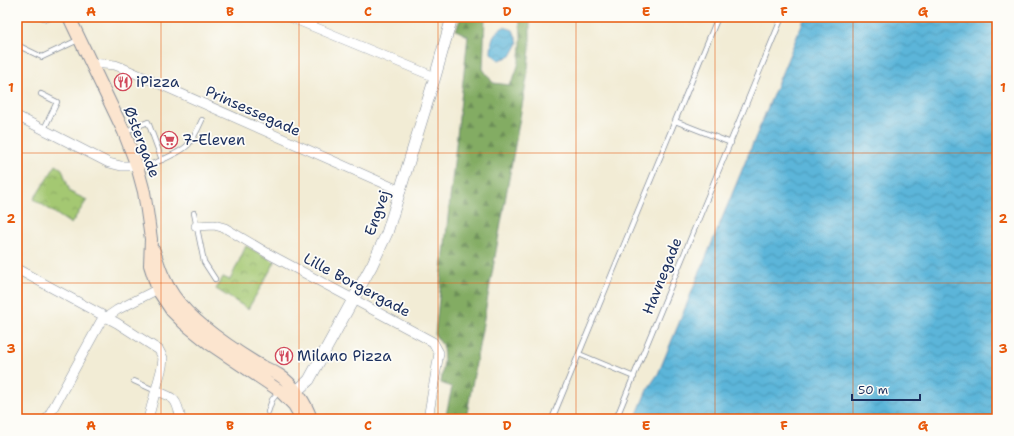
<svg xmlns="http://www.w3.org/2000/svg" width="1014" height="436" font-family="'Shantell Sans',sans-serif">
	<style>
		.forest { fill: url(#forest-firs); stroke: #4f6e61 }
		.park { fill: url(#park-crowns); stroke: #607c68 }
		.water { fill: url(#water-waves); stroke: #3b729c }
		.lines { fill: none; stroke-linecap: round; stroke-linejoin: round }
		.service-casing { stroke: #868e9a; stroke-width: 6 }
		.minor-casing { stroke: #868e9a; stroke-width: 10 }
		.tertiary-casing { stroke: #868e9a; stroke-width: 12 }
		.secondary-casing { stroke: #868e9a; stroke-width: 14 }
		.service { stroke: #fff; stroke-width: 4.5 }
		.minor { stroke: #fff; stroke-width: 9 }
		.tertiary { stroke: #fff; stroke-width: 11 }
		.secondary { stroke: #fce5cf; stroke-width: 12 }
		.grid { fill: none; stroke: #e8590c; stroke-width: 1; stroke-opacity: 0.55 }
		.labels { text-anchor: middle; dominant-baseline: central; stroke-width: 3.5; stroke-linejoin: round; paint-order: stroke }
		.poi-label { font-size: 15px; fill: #1b2f5e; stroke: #fdfcf7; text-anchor: start }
		.street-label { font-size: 15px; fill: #1b2f5e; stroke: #fdfcf7 }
		.neatline { fill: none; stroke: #e8590c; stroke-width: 1.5 }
		.grid-label { font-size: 13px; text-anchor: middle; font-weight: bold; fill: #e8590c }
	</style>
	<defs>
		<pattern id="forest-firs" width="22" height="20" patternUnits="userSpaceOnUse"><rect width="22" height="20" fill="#83ac64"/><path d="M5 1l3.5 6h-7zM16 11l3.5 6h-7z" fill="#6a8c56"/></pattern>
		<pattern id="park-crowns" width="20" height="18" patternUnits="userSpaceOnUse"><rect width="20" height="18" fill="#a4c872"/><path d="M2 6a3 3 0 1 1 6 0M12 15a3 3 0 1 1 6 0" fill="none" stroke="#85a361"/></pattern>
		<pattern id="water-waves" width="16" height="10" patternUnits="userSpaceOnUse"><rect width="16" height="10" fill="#5bb5d9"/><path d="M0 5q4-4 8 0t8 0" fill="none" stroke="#4a94b3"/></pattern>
	</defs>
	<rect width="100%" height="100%" fill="#fdfcf7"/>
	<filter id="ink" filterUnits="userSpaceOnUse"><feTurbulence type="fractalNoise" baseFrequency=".025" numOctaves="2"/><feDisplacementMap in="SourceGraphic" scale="8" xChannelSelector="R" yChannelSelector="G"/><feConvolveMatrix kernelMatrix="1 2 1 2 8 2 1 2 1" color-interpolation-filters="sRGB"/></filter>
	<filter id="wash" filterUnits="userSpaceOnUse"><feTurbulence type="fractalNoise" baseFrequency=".012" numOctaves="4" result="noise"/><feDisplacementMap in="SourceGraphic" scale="16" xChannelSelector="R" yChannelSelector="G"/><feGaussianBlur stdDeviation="0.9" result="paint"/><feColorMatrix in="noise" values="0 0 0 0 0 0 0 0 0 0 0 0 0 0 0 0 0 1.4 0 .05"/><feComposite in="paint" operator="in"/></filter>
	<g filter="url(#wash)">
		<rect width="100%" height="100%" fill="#f2ecd5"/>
		<!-- forest -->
		<path class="forest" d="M461 17H485L483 69 493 83 510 85C522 64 523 40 519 17H530V48L527 78 466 419H435L436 414 446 415 452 387 441 383 444 361 443 346 435 335 468 36 456 30Z"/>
		<!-- park -->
		<path class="park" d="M56 165 62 169 70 192 87 200 71 224 34 199Z
			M246 246 275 262 248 309 216 289 223 277 230 280Z"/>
		<!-- water -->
		<path class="water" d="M805 17H997V419H635L647 390 658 374Z
			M504 27 513 30 518 43 511 56 499 60 491 53C492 39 491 34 504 27Z"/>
	</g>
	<g filter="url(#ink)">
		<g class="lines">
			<defs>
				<path id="service" d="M41 17 47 19 52 17
					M17 45 42 57 78 40
					M41 94 57 102 44 129
					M675 121 731 143
					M124 132 148 122 162 160 149 165H138
					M162 160C188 148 190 147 202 120
					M194 213 204 262 215 279
					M579 354 634 377
					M134 381 156 391
					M268 412 272 400 279 391
					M552 419 718 17
					M616 419 782 17"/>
				<path id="minor" d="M290 17 435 77
					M92 63 115 65 123 68 401 191
					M17 116 109 163 121 166H137
					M196 226 214 225 225 228 269 254 433 342 439 353 428 419
					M17 269 117 323 159 350 163 358 162 367 148 419
					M156 391C176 398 176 399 181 419
					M47 419 101 321 117 310 162 287"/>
				<path id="tertiary" d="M290 397 309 380 372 265 387 233 435 77 452 17"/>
				<path id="secondary" d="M69 17 124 132 137 166 144 192 147 211 151 239 150 265 158 290 172 311 184 323 210 344 280 391 294 405 302 419
					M154 251C159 267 164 282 174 296 192 322 228 346 254 362 262 367 271 370 279 375 293 384 306 403 311 419"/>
			</defs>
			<!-- service casing -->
			<use href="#service" class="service-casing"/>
			<!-- minor casing -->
			<use href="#minor" class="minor-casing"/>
			<!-- tertiary casing -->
			<use href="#tertiary" class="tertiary-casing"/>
			<!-- secondary casing -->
			<use href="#secondary" class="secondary-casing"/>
			<!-- service -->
			<use href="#service" class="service"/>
			<!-- minor -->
			<use href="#minor" class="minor"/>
			<!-- tertiary -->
			<use href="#tertiary" class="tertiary"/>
			<!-- secondary -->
			<use href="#secondary" class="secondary"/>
		</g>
	</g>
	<!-- grid -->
	<path class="grid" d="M161 17V419M299 17V419M438 17V419M576 17V419M715 17V419M853 17V419M17 153H997M17 283H997"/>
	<!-- icons -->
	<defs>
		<symbol id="restaurant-ring" viewBox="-11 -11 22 22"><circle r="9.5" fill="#fdfcf7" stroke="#d1495b" stroke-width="1.5"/><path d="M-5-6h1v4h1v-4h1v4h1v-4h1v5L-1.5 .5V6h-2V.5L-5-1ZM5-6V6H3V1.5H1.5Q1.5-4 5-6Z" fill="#d1495b"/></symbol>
		<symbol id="supermarket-ring" viewBox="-11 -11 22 22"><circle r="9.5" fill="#fdfcf7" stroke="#d1495b" stroke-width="1.5"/><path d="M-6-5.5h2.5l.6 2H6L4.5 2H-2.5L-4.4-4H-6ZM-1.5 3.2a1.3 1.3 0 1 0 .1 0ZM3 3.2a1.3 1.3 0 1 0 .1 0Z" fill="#d1495b"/></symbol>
	</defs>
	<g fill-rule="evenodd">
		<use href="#restaurant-ring" x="113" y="72" width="20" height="20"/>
		<use href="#supermarket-ring" x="159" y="130" width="20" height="20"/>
		<use href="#restaurant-ring" x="274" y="346" width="20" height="20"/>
	</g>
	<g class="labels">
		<!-- poi labels -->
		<g class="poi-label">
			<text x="136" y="82">iPizza</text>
			<text x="182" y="140">7-Eleven</text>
			<text x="297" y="356">Milano Pizza</text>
		</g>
		<!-- street labels -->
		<g class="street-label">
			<text transform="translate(253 111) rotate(24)">Prinsessegade</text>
			<text transform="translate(142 142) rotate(69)">Østergade</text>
			<text transform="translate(377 213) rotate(-70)">Engvej</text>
			<text transform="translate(662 276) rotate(-68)">Havnegade</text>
			<text transform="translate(357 285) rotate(28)">Lille Borgergade</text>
		</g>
	</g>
	<!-- margin -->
	<rect width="1014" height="436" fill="none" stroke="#fdfcf7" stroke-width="44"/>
	<!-- scale -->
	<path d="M852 394v6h68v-6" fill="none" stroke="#1b2f5e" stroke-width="2"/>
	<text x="858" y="394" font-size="12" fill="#1b2f5e" stroke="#fdfcf7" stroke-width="3" paint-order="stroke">50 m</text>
	<rect x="22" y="22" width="970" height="392" class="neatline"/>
	<g class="grid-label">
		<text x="91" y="16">A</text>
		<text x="230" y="16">B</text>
		<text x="368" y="16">C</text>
		<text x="507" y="16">D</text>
		<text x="646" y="16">E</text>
		<text x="784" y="16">F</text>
		<text x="923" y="16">G</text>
		<text x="11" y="92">1</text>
		<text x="1003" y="92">1</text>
		<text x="11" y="223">2</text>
		<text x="1003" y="223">2</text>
		<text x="11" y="353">3</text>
		<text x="1003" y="353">3</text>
		<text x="91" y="430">A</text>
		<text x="230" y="430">B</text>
		<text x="368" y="430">C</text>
		<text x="507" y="430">D</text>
		<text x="646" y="430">E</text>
		<text x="784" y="430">F</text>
		<text x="923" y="430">G</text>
	</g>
</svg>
